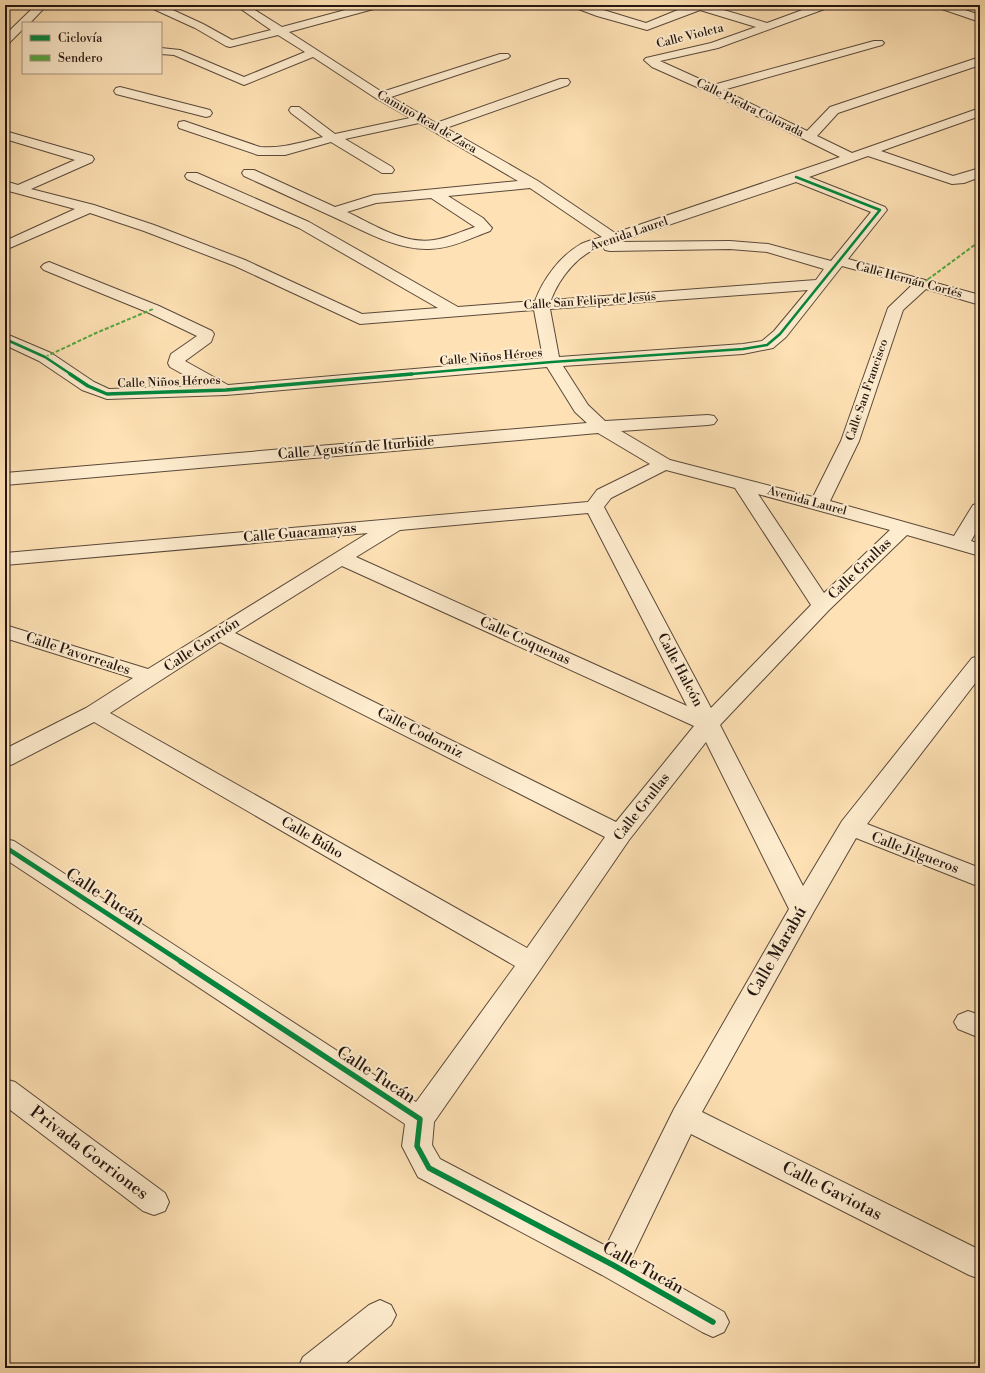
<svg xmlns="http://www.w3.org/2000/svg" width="985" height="1373" font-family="'Libre Bodoni',serif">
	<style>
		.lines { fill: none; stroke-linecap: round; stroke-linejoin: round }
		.street-casing { stroke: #5a493a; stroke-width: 2 }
		.street { fill: #feecce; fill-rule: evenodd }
		.quiet { stroke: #53a942; stroke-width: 2; stroke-dasharray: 4 2; stroke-linecap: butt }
		.cycleway-far3-casing { stroke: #feecce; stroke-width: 4 }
		.cycleway-far2-casing { stroke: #feecce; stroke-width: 5.5 }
		.cycleway-far1-casing { stroke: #feecce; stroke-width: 7 }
		.cycleway-casing { stroke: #feecce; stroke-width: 8 }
		.cycleway-far3 { stroke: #00873e; stroke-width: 2.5 }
		.cycleway-far2 { stroke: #00873e; stroke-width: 3.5 }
		.cycleway-far1 { stroke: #00873e; stroke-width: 4.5 }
		.cycleway { stroke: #00873e; stroke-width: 5.5 }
		.labels { text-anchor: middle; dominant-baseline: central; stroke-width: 4; stroke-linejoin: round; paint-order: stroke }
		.far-street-label { font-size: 12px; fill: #241611; stroke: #feecce }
		.street-label { font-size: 14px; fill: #241611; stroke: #feecce }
		.near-street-label { font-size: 17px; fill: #241611; stroke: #feecce }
	</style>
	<rect width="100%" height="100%" fill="#fee1b4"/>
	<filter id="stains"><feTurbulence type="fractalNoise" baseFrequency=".005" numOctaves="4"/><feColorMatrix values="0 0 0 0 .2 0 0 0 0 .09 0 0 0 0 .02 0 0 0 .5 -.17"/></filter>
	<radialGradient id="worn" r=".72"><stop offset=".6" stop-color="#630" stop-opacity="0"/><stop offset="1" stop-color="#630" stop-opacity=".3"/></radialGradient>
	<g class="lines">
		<defs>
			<path id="street" d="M36 5H47L30 23H23V29L9 43 5 44V35Z
				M148 5H162L203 24 232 40 271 30 235 5H247L282 27 364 5H382L381 7 289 32 382 92 500 54H508L510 56 508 58 391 97 436 123 560 79H568L570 82 568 85 446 128 538 181 615 233 840 157 708 92 652 67 644 60 646 58 711 43 756 27 700 10 647 30 597 16 573 7 572 5H587L646 23 690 5H707L767 23 816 5H831L830 7 718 48 660 61 713 85 874 41H882L884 43 882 45 723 90 807 131 830 107 980 57V65L838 113 817 136 852 153 980 108V116L881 151 953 176 980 168V177L964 183 952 184 868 156 809 177 885 207 887 210 848 259 980 295V305L926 289 903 310 859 441 830 501 954 536 973 505 980 503V525L971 541 980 544V556L907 535 829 610 720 725 803 886 842 821 972 658 980 656V677L867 824 980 868V887L856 838 814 911 702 1112 980 1250V1279L969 1275 691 1134 631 1259 724 1312 729 1322 724 1332 713 1337 702 1332 602 1275 418 1177 402 1146 405 1124 5 859V839L14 841 416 1102 515 966 94 722 13 764 5 767V749L86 708 133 678 5 638V625L148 669 368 533 5 565V553L588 502 597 490 650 464 598 433 5 485V473L587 423 575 412 547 367 226 395 107 399 82 390 39 361 5 345V334L11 336 51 353 94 382 109 389 204 386 170 367 168 363 171 354 197 336 147 312 44 270 41 267 44 264 49 262 159 306 212 331 214 334 211 342 185 361 228 385 543 358 534 310 360 324 235 266 144 231 90 213 5 250V241L75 209 5 190V181L18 185 75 160 5 139V131L92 156 94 159 92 162 31 189 94 205 154 225 245 260 362 314 438 308 299 228 187 179 185 176 187 173H197L309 222 458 307 535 301C543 279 560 256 581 244 587 241 595 239 602 237L530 188 448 196 483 218 492 228 490 231C471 238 450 249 429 249 397 250 366 232 338 219 307 205 275 190 244 176L242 173 244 170H254L335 207 374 195 518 181 419 123 345 139 392 167 394 170 392 173H382L331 142 285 155H258L179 128 178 125 179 122 184 121 260 147C282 149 302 142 323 137L291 113 289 110 291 107H299L335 134 410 118 377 99 313 57 244 85 174 55 161 54V48L180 50 244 77 305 52 278 35 230 47 226 46 195 28 149 7ZM796 182 871 212 831 261 768 244 730 241 618 242ZM431 198 475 227C462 231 448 238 434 240 404 245 373 224 347 212L376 203ZM603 247 605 250 610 251 730 249 767 252 824 269 816 280 551 300C559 278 580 251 603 247ZM842 266 912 285 888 308 841 441 813 497 670 460 621 431 708 425 714 424 717 420 714 416 708 415 605 421 588 405 563 366 743 354 773 348 786 337ZM808 290 774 331 762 341 743 344 559 357 550 309ZM666 470 735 488 811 605 711 708 604 507 611 498ZM758 494 890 530 824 593ZM588 513 687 706 356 557 400 530ZM342 566 694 726 616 822 235 633ZM220 642 605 837 527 948 110 713ZM706 742 789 909 674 1109 606 1246 440 1159 432 1145 434 1122 540 970 629 840Z
				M935 5H950L980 15V22L936 7Z
				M120 87 210 110 212 113 210 116 206 117 116 94 114 91 116 88Z
				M968 1011 980 1015V1038L958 1029 954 1022 958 1015Z
				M5 1079 15 1082 165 1193 169 1202 165 1211 154 1215 143 1211 5 1106Z
				M380 1300 391 1305 396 1315 391 1325 340 1368H298L303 1357 369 1305Z"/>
		</defs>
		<!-- street casing -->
		<use href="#street" class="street-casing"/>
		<!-- street -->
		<use href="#street" class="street"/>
		<!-- quiet -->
		<path class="quiet" d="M923 283 980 241
			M45 357 96 333 153 309"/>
		<defs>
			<path id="cycleway-far3" d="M5 339 45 357 72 375
				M400 375 552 362 743 349 767 345 780 334 880 210 796 177"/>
			<path id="cycleway-far2" d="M70 374 88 386 107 394 226 390 412 374"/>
			<path id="cycleway-far1" d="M5 847 183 963"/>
			<path id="cycleway" d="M181 962 420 1119 417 1146 429 1168 613 1265 713 1322"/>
		</defs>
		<!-- cycleway-far3 casing -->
		<use href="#cycleway-far3" class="cycleway-far3-casing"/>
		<!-- cycleway-far2 casing -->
		<use href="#cycleway-far2" class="cycleway-far2-casing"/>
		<!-- cycleway-far1 casing -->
		<use href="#cycleway-far1" class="cycleway-far1-casing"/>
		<!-- cycleway casing -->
		<use href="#cycleway" class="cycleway-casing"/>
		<!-- cycleway-far3 -->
		<use href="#cycleway-far3" class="cycleway-far3"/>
		<!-- cycleway-far2 -->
		<use href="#cycleway-far2" class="cycleway-far2"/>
		<!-- cycleway-far1 -->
		<use href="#cycleway-far1" class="cycleway-far1"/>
		<!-- cycleway -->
		<use href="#cycleway" class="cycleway"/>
	</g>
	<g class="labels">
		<!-- far-street labels -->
		<g class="far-street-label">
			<text transform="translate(690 36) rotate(-14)">Calle Violeta</text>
			<text transform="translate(750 108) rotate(26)">Calle Piedra Colorada</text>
			<text transform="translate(427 122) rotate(30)">Camino Real de Zaca</text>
			<text transform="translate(629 234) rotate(-19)">Avenida Laurel</text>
			<text transform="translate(909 280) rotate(15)">Calle Hernán Cortés</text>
			<text transform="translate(590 301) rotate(-4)">Calle San Felipe de Jesús</text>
			<text transform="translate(491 357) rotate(-5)">Calle Niños Héroes</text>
			<text transform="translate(169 382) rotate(-2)">Calle Niños Héroes</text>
			<text transform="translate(867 390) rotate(-71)">Calle San Francisco</text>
			<text transform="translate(807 501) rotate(15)">Avenida Laurel</text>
		</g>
		<!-- street labels -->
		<g class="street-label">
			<text transform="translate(356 448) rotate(-5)">Calle Agustín de Iturbide</text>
			<text transform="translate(300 533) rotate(-5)">Calle Guacamayas</text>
			<text transform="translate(860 569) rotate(-44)">Calle Grullas</text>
			<text transform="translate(525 641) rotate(24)">Calle Coquenas</text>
			<text transform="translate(202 645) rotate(-33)">Calle Gorrión</text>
			<text transform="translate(78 654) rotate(18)">Calle Pavorreales</text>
			<text transform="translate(680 670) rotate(62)">Calle Halcón</text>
			<text transform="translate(420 733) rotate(27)">Calle Codorniz</text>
			<text transform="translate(642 807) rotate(-52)">Calle Grullas</text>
			<text transform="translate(312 838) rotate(30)">Calle Búho</text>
			<text transform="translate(915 853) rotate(21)">Calle Jilgueros</text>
		</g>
		<!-- near-street labels -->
		<g class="near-street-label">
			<text transform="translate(105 897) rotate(33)">Calle Tucán</text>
			<text transform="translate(777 952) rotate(-60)">Calle Marabú</text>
			<text transform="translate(376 1075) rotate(33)">Calle Tucán</text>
			<text transform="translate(89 1153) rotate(37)">Privada Gorriones</text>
			<text transform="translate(832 1191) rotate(27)">Calle Gaviotas</text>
			<text transform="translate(643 1268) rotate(29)">Calle Tucán</text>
		</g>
	</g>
	<!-- margin -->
	<rect width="985" height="1373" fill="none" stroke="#fee1b4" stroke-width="20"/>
	<rect x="6" y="6" width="973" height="1361" fill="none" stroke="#241611" stroke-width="2"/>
	<rect x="10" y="10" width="965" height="1353" fill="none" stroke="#241611"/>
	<!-- legend -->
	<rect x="22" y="22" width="140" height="52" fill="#feecce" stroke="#a79682"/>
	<rect x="30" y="35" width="20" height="6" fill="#00873e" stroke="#a79682"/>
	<text x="58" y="42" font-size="12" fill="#241611">Ciclovía</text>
	<rect x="30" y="55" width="20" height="6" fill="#53a942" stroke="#a79682"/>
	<text x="58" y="62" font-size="12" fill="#241611">Sendero</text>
	<rect width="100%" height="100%" filter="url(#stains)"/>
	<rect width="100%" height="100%" fill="url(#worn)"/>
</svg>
